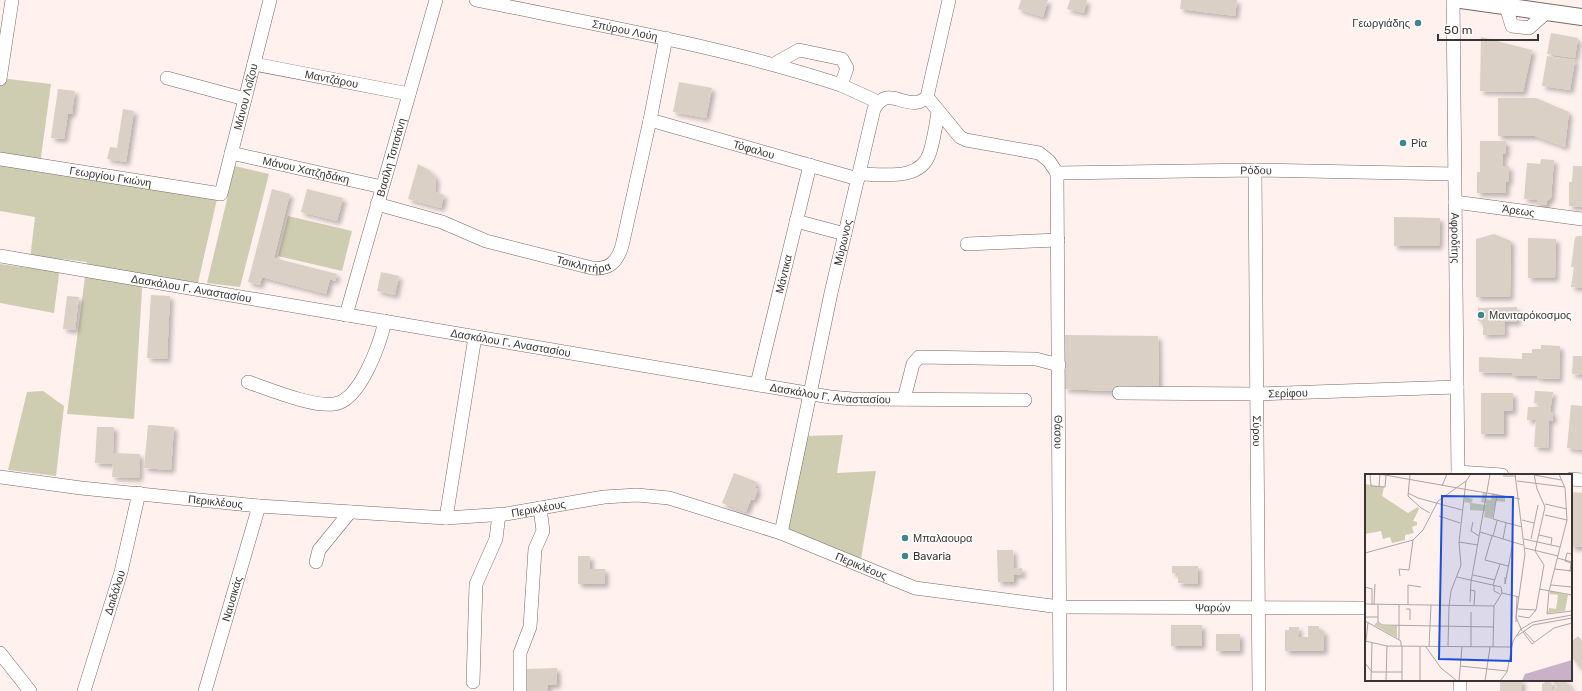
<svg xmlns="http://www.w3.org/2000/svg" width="1582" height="691" font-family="Rubik,sans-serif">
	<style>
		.green { fill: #cfcdb1 }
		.building { fill: #dad0c5; filter: url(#shadow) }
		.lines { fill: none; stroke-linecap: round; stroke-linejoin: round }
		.minor-casing { stroke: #776965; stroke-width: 14 }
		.major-casing { stroke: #776965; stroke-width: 18 }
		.minor { stroke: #fff; stroke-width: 13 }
		.major { stroke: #fff; stroke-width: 16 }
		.poi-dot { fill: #3f868f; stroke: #fff; stroke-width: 1.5 }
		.labels { text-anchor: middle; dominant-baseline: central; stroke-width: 3; stroke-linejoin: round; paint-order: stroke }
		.poi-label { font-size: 11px; fill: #3a3432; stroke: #fff; text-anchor: start }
		.street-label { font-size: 11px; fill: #3a3432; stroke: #fff }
		.inset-road { fill: none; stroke: #b0a5a3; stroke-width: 1 }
		.view { fill: #1d4ed8; fill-opacity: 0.15; stroke: #1d4ed8; stroke-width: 2 }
		.inset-edge { fill: none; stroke: #3a3432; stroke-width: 2 }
	</style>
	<defs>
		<filter id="shadow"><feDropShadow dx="3.5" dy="3.5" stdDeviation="2" flood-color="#0004"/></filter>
	</defs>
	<rect width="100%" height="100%" fill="#fef1ee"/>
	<!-- green -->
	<path class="green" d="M0 78 51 84 39 172 217 199 198 283 143 274 134 419 67 414 87 262 61 259 54 313 0 303V264L29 268 35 217 0 211Z
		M235 166 269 174 240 287 207 283Z
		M288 216 352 231 342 271 278 256Z
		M43 391 64 406 56 476 8 470 27 392Z
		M843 435 837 473 876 471 861 559 779 527 801 436Z"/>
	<!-- building -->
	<path class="building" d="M1021 0H1048L1043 17 1018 9Z
		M1070 0H1087L1084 13 1067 9Z
		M1181 0H1237L1235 16 1180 9Z
		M1551 33 1578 38 1575 58 1547 54Z
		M1481 37 1532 50 1523 92 1480 91Z
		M1547 56 1575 60 1570 90 1542 86Z
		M679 82 712 88 706 118 673 112Z
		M58 89 75 91 72 114H68L64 139 51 138Z
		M1498 98H1536L1569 112 1565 147 1535 136H1498Z
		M123 109 134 111 126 162 107 159 110 147 117 148Z
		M1480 141H1506V154H1503V166H1509V182L1506 181V193H1477V172H1480Z
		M1541 159 1554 160 1551 198 1547 201V205H1537V200L1524 199 1527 163 1540 164Z
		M418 164 429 170 436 178 435 192 444 195 441 208 408 199Z
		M1573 166H1582V207L1569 206V182H1572Z
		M272 189 290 194 274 258 337 274 335 281 330 279 326 294 262 277 260 285 248 282Z
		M307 189 343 198 337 221 301 212Z
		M1394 217 1440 218 1439 246H1394Z
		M1494 234 1511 241 1510 297H1476V239Z
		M1577 236H1582V288L1571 287 1574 267H1571L1575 238Z
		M1528 238 1556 239 1555 278H1528Z
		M381 272 399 276 395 295 377 291Z
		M151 295 170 296 167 359 147 358Z
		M67 296 79 297 75 330 63 329Z
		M1517 307V322H1504L1505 334 1483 335V321H1478V308Z
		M1063 335 1158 336 1159 393 1065 389Z
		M1541 345 1560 346 1559 379 1538 378 1537 376H1513L1512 373 1479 372V357L1522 359V353H1532V349H1541Z
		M1573 356H1582V375L1572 374Z
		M1535 391 1553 392 1550 412H1553V421L1549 420 1548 448 1534 447 1536 420H1527L1528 407H1539V404L1534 403Z
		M1481 393H1513V411H1504V434H1481Z
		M1571 405 1582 406V450L1567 448Z
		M148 425 174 427 171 470 144 468Z
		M97 427H114L113 453 140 454 139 478 112 477 113 464 95 463Z
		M734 473 757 482 755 488 758 489 754 500 751 499 746 512 722 503Z
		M1571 492 1582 493V547H1571Z
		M997 550H1013L1014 569 1022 568V575H1014V582H998Z
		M578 556H590V569H605V584H578Z
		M1172 566H1198V584L1178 583V573H1172Z
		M1171 625H1202V646H1171Z
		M1308 626H1319V631H1324V651H1285V630H1289V627H1299L1298 637H1308Z
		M1216 634H1240V651H1216Z
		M1578 636 1582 641V670L1571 656V642Z
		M557 668V685H548V691H525V669Z
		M1500 680H1522V691H1500Z
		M1549 680 1553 686 1551 688 1552 690 1557 687 1552 680H1565L1573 691H1542V684Z"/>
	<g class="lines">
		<defs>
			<g id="minor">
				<path id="s1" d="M476 0C598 25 722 46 841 85L847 68 842 59 799 50 774 64"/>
				<path id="s2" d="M1453 0 1458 475"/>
				<path d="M1506 7 1512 26 1529 28 1547 12"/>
				<path id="s3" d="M254 64 409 94"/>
				<path d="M167 78 245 99"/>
				<path d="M0 79 12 0"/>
				<path d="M841 85 878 102"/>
				<path d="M927 97 960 137 966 140 1039 153 1049 161 1057 173"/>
				<path id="s4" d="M650 120 858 179"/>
				<path id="s5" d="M231 153 382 187"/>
				<path id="s6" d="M0 159 221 194 270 0"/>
				<path id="s7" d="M1255 170 1259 691"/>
				<path id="s8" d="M1057 173 1060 691"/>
				<path id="s9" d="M1057 173 1255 170 1454 174"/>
				<path d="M859 174C883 174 921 182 930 152 934 139 936 125 938 112"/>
				<path id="s10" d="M1455 202 1582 219"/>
				<path id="s11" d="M377 204 442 222 486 241 592 268C609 270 617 262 622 246L650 120 666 38"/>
				<path d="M796 221 845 234"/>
				<path d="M967 244 1058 240"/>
				<path id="s12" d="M0 256 830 397 853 399 1025 400"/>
				<path id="s13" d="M346 315 436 0"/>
				<path d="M248 382C269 389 312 407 334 404 360 401 380 344 385 321"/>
				<path id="s14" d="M757 384 810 165"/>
				<path id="s15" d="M1119 393 1257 394 1457 387"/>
				<path d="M904 399 913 364 919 357 1036 359 1059 365"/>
				<path d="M1458 472 1502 475"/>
				<path id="s16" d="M0 477 81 488 259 506 446 518 506 514 604 497 637 495 669 498 781 533 915 588 1060 607 1366 608"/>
				<path d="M1571 479 1582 480"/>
				<path d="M446 518 475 337"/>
				<path id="s17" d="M781 533 831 293 874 109C888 86 900 106 919 102 921 101 925 99 927 97L949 0"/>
				<path d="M316 562 319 550 350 512"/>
				<path d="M0 653 30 691"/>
				<path d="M1460 680V691"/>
				<path d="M473 682 476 584 496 539 499 514"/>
				<path id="s18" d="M84 691 121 572 139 493"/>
				<path id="s19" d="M205 691 259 506"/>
				<path d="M520 691V653L530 627 535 549 543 531 540 508"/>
			</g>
			<path id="major" d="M1461 0 1582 17"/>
		</defs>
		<!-- minor casing -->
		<use href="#minor" class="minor-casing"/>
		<!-- major casing -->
		<use href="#major" class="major-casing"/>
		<!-- minor -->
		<use href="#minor" class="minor"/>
		<!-- major -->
		<use href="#major" class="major"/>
	</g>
	<!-- markers -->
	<g class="poi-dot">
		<circle cx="1418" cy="23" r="4"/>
		<circle cx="1403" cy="143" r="4"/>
		<circle cx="1481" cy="315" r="4"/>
		<circle cx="905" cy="538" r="4"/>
		<circle cx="905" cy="556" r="4"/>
	</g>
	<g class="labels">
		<!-- poi labels -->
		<g class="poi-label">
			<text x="1410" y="23" text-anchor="end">Γεωργιάδης</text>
			<text x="1411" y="143">Ρία</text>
			<text x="1489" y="315">Μανιταρόκοσμος</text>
			<text x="913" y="538">Μπαλαουρα</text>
			<text x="913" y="556">Bavaria</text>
		</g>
		<!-- street labels -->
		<g class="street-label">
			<text stroke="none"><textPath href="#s1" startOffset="152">Σπύρου Λούη</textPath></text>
			<text stroke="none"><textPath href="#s3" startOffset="79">Μαντζάρου</textPath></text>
			<text stroke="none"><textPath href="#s6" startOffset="324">Μάνου Λοΐζου</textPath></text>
			<text stroke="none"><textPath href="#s4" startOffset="108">Τόφαλου</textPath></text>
			<text stroke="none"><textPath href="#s13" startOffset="164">Βασίλη Τσιτσάνη</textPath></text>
			<text stroke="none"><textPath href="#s5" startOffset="77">Μάνου Χατζηδάκη</textPath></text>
			<text stroke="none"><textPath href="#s9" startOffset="199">Ρόδου</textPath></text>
			<text stroke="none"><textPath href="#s6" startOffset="112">Γεωργίου Γκιώνη</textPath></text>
			<text stroke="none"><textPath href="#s10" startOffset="64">Άρεως</textPath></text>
			<text stroke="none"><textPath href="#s2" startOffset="238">Αφροδίτης</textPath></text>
			<text stroke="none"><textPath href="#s17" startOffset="297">Μύρωνος</textPath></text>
			<text stroke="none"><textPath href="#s11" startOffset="216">Τσικλητήρα</textPath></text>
			<text stroke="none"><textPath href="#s14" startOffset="113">Μάντικα</textPath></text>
			<text stroke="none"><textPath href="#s12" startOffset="194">Δασκάλου Γ. Αναστασίου</textPath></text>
			<text stroke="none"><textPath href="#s12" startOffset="518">Δασκάλου Γ. Αναστασίου</textPath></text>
			<text stroke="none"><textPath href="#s12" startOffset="842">Δασκάλου Γ. Αναστασίου</textPath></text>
			<text stroke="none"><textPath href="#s15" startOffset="169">Σερίφου</textPath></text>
			<text stroke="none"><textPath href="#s7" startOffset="261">Σύρου</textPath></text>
			<text stroke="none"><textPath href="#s8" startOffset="259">Θάσου</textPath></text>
			<text stroke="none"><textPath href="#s16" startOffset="217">Περικλέους</textPath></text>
			<text stroke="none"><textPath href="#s16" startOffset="541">Περικλέους</textPath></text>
			<text stroke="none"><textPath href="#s16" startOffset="877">Περικλέους</textPath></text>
			<text stroke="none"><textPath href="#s18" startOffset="103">Δαιδάλου</textPath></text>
			<text stroke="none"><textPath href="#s19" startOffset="96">Ναυσικάς</textPath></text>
			<text stroke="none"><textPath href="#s16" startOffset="1234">Ψαρών</textPath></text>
		</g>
	</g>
	<!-- overview -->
	<g transform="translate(1365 474)">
		<rect width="207" height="207" fill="#fef1ee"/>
		<path d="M0 10 19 13 17 22 43 39 53 33 54 35 48 47 52 48V51L47 53 49 59 40 61V66L27 69 25 63 18 65 16 57 0 60ZM118 18 122 19 121 25 126 26 127 19 140 22V28L131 27 127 45 119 43 120 37 105 36V29L99 28 100 23 108 25 106 29 121 31V29L116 28ZM185 117 203 121 200 137 183 139 184 134 191 135 193 121 185 120ZM12 148 17 152H32V164L9 151Z" fill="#cfcdb1"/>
		<path d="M207 186V207H157L160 200Z" fill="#c9b1c8"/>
		<path class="inset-road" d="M5 0 6 12 20 13 21 2M14 0 155 25M45 0 43 22 56 34 65 39M150 0 160 80 151 143 157 157M194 0 200 14 202 46 184 117 182 140 207 137M169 1 196 6M138 2H151M152 7 200 13M14 12 15 0M77 12 82 0M43 19 53 24 97 36M132 21 128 45 157 53M180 30 202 35M180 41 202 46M74 42 95 49M157 46 169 49M108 48 106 57 114 62M115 58 158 71M174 61 187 64 186 71M127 62 120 86 143 92M128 62 132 47M138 65 141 49M159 65 195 73M166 65 173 31M94 68 113 71M160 74 193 82M0 79 48 66 58 56 73 27 101 7 106 0M192 84 207 88M190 95 207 97M205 98 206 89 200 87 202 79 207 80M108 101 130 106M35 102 34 95 44 96 48 66M92 103 136 113 137 119 154 123M140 103V110L148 68M128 111 135 90M129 111V117L135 120M186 111 207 113M0 113 7 115V131M174 115 207 121M105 116 110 117 109 131M105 128 106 108 125 0M0 130 129 132M9 131 10 110M13 131V148L17 151 129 153M43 131V111L56 113M41 135H45V146M153 135 171 136M106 138V173M153 142 164 144 171 136 179 91 170 77 180 33 172 15 169 0M0 143H13M0 147 36 167V172M151 148 152 122M159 157 169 168M158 158 167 170 189 154 207 149M152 162 168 151 207 144M34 166V131M0 167 22 172 146 173M1 167 3 148M61 173 76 194 92 207M64 173 66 131M83 173 84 132 86 117 96 91 94 68 101 7M128 173 129 132 137 119M0 189 7 198H37M95 192 142 197M6 207 7 169M21 207 22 172M37 207V172M55 207V173M94 207 97 173M120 207 125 173M135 207 142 198 148 167 156 155 168 148 207 141"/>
		<path class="view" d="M77 22 148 23 146 187 74 185Z"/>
		<rect width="207" height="207" class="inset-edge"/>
	</g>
	<!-- scale -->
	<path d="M1438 34v6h100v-6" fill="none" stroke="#3a3432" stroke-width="2"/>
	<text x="1444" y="34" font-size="12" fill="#3a3432" stroke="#ffffff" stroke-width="3" paint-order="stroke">50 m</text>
</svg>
